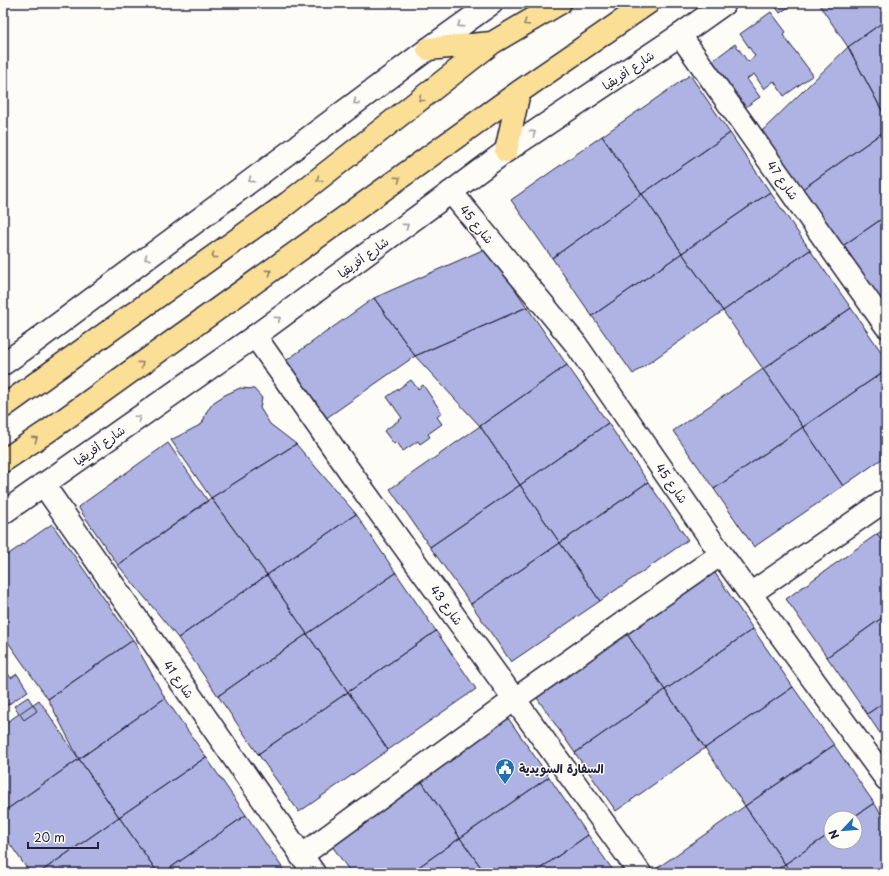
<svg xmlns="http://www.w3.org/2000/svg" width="889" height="876" font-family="'Playpen Sans','Playpen Sans Arabic',sans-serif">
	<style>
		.building { fill: #aeb3e4; stroke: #22223b }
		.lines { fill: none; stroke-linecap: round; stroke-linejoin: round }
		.street-casing { stroke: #22223b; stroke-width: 25 }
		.secondary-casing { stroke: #22223b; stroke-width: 25 }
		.highway-casing { stroke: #22223b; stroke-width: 25 }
		.street { stroke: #fdfcf7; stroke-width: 22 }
		.secondary { stroke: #fdfcf7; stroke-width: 22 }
		.highway { stroke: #fbdf96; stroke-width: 22 }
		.oneway { stroke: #8e8068 }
		.oneway2 { stroke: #9a9aa2 }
		.labels { text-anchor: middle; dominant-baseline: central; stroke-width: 3; stroke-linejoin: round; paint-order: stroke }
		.street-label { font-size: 12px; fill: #22223b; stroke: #fdfcf7 }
		.poi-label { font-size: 12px; font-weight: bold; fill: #22223b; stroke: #fdfcf7; text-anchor: start }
	</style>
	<rect width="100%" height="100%" fill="#fdfcf7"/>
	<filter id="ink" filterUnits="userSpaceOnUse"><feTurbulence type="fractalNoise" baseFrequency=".025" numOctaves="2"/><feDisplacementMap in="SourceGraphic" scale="8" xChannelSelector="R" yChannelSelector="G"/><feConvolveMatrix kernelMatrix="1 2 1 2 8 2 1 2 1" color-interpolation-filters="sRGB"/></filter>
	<g filter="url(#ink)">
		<!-- building -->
		<path class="building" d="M773 3H794L780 13Z
			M818 3H886V20L848 47Z
			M771 12 786 32 783 35 813 75 784 96 774 81 764 89 754 74 747 79 760 97 744 108 711 62 735 44 748 62 755 56 740 34Z
			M886 20V118L848 47Z
			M848 47 886 118V130L801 190 761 132Z
			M690 75 730 133 642 194 602 136Z
			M886 130V216L841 247 801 190Z
			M730 133 770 192 682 253 642 194Z
			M602 136 642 194 552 258 511 200Z
			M770 192 810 250 723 311 682 253Z
			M642 194 682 253 592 316 552 258Z
			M886 216V302L882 305 841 247Z
			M487 248 527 307 415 356 374 298Z
			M810 250 851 308 763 369 723 311Z
			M682 253 723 311 633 374 592 316Z
			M374 298 415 356 325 419 284 362Z
			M527 307 567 365 480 426 415 356Z
			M851 308 886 359V370L803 427 763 369Z
			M567 365 608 423 520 485 480 426Z
			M763 369 803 427 714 489 673 431Z
			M886 370V456L843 486 803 427Z
			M411 380 418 389 423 385 442 413 437 417 442 424 428 434 430 437 420 444 418 441 403 451 397 442 394 444 384 431 402 418 387 397Z
			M240 388 254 389 262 398 260 408 270 424 296 444 211 498 171 440 202 424 207 411 214 402 225 395Z
			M608 423 648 482 560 543 520 485Z
			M480 426 520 485 430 547 390 489Z
			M803 427 843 486 754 547 714 489Z
			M168 443 208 501 118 565 78 507Z
			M296 444 356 514 267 575 211 498Z
			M648 482 688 540 600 601 560 543Z
			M520 485 560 543 471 604 430 547Z
			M211 498 267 575 178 638 118 565Z
			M356 514 396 573 307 634 267 575Z
			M52 524 133 640 48 699 3 635V558Z
			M886 528V547L877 534Z
			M877 534 886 547V615L827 657 786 599Z
			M560 543 600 601 511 662 471 604Z
			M713 570 753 629 665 690 625 631Z
			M396 573 436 631 348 692 307 634Z
			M267 575 307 634 218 696 178 638Z
			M886 615V701L867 714 827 657Z
			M753 629 793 687 705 748 665 690Z
			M436 631 476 689 388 750 348 692Z
			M625 631 665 690 575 753 535 695Z
			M307 634 348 692 258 754 218 696Z
			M133 640 165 698 79 759 48 699Z
			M3 667 11 678 17 674 28 691 3 708Z
			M793 687 834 745 745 806 705 748Z
			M665 690 705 748 616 811 575 753Z
			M348 692 388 750 299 812 258 754Z
			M28 697 37 711 24 720 14 706Z
			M165 698 206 757 119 817 79 759Z
			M39 700 79 759 3 812V725Z
			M886 701V742L867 714Z
			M508 718 549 777 460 838 420 779Z
			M834 745 874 803 852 818H831V833L785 864 745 806Z
			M206 757 246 815 163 873H158L119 817Z
			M79 759 119 817 39 873H30L3 834V812Z
			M549 777 588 835 534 873H485L460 838Z
			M420 779 460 838 410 873H351L330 843Z
			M874 803 886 821V873H791L785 864 831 833V842H855V818H852Z
			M745 806 785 864 773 873H659L656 869Z
			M246 815 286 873H163Z
			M119 817 158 873H39Z
			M588 835 615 873H534Z
			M460 838 485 873H410Z
			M785 864 791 873H773Z"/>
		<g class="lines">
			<defs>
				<path id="street" d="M680 35 886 326
					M451 192 575 343 721 554 886 779
					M255 336 351 473 640 873
					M43 484 314 873
					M750 594 886 500
					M301 856 515 699 721 554"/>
				<path id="secondary" d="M3 364 33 343 428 49 492 3
					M3 513 255 336 451 192 506 151 680 35 725 3"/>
				<path id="highway" d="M428 49 492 43
					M506 151 519 92
					M3 407 288 203 492 43 560 3
					M3 461 48 431 519 92 648 3"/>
			</defs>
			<!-- street casing -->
			<use href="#street" class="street-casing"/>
			<!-- secondary casing -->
			<use href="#secondary" class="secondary-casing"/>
			<!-- highway casing -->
			<use href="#highway" class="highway-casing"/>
			<!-- street -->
			<use href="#street" class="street"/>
			<!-- secondary -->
			<use href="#secondary" class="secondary"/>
			<!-- highway -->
			<use href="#highway" class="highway"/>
		</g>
		<!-- one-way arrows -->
		<defs><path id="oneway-chevron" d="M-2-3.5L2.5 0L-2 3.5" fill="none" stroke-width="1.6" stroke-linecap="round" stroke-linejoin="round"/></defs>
		<g class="oneway">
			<use href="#oneway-chevron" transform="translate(526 23) rotate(149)"/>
			<use href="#oneway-chevron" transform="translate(421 99) rotate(142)"/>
			<use href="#oneway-chevron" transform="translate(319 179) rotate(142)"/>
			<use href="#oneway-chevron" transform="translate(398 179) rotate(-36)"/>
			<use href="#oneway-chevron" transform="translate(214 256) rotate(144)"/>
			<use href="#oneway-chevron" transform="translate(269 272) rotate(-36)"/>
			<use href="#oneway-chevron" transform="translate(141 364) rotate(-36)"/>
			<use href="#oneway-chevron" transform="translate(35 439) rotate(-34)"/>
		</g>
		<g class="oneway2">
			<use href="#oneway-chevron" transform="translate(460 25) rotate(144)"/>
			<use href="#oneway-chevron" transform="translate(356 102) rotate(143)"/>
			<use href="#oneway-chevron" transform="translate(533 133) rotate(-34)"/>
			<use href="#oneway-chevron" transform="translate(251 180) rotate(143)"/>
			<use href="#oneway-chevron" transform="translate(406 226) rotate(-36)"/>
			<use href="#oneway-chevron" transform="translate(147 258) rotate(143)"/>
			<use href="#oneway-chevron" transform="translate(278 319) rotate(-36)"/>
			<use href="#oneway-chevron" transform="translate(138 418) rotate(-35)"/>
		</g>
	</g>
	<!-- icons -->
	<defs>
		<symbol id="civic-pin" viewBox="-11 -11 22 30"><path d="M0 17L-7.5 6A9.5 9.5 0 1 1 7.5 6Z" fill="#1f6fb2" stroke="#fdfcf7"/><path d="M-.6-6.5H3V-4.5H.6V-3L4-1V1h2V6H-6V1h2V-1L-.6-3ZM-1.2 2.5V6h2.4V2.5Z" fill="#fff"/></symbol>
	</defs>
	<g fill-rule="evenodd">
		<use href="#civic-pin" x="494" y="757" width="22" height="30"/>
	</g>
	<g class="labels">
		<!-- street labels -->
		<g class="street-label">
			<text transform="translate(628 70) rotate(-34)">شارع أفريقيا</text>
			<text transform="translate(783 180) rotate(55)">شارع 47</text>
			<text transform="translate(477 224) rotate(51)">شارع 45</text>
			<text transform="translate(363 257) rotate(-36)">شارع أفريقيا</text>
			<text transform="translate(99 445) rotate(-35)">شارع أفريقيا</text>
			<text transform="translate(672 483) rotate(55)">شارع 45</text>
			<text transform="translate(447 605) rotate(54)">شارع 43</text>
			<text transform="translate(179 679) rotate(55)">شارع 41</text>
		</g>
		<!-- poi labels -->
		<g class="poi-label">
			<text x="519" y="768">السفارة السويدية</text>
		</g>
	</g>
	<!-- margin -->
	<rect width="889" height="876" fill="none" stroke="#fdfcf7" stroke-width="16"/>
	<rect x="8" y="8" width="873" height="860" fill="none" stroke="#22223b" stroke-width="1.5" filter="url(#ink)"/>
	<!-- north arrow -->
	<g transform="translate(843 830) rotate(244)"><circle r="19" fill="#fdfcf7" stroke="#a5a5ac"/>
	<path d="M0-3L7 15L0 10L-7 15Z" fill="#1f6fb2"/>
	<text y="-6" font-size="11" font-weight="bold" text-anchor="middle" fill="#22223b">N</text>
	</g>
	<!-- scale -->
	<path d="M28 842v6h70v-6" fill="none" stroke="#22223b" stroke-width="2"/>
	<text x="34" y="842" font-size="12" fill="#22223b" stroke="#fdfcf7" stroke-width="3" paint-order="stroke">20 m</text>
</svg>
